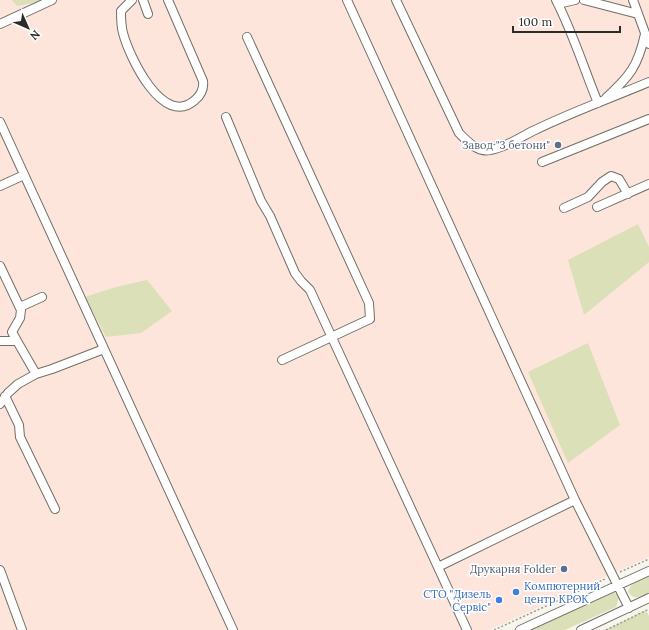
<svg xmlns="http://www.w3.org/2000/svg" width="649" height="630" font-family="Lora,serif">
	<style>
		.industrial { fill: #fde5db }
		.green { fill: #dbe0b8 }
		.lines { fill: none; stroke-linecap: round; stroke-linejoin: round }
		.minor-casing { stroke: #716f68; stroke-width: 10 }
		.path { stroke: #9b9993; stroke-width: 1.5; stroke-dasharray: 2 2; stroke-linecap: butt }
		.minor { stroke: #fff; stroke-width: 8 }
		.service-dot { fill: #5c6f8a; stroke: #fff; stroke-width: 1.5 }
		.shop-dot { fill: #3f7fe0; stroke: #fff; stroke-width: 1.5 }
		.labels { text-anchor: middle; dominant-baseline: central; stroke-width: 3; stroke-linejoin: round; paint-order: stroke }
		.service-label { font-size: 11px; fill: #4e5e75; stroke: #fff; text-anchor: end }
		.shop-label { font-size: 11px; fill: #366cbe; stroke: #fff; text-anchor: start }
	</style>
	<rect width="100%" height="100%" fill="#f8f5ed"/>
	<!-- industrial -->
	<path class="industrial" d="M0 0H649V557L489 630H0Z"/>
	<!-- green -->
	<path class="green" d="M12 0H50L17 6Z
		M638 224 649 247V262L584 315 568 260Z
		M147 280 172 311 141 333 106 337 85 297 116 287Z
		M588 343 620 425 568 463 528 372Z
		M649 575V593C641 596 633 602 628 591L633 582Z
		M612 592 617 594 619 598 616 607 565 630H528Z
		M646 610 649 616V630H605Z"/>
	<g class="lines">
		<defs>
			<path id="minor" d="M132 0 121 11C121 19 121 26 123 33 129 56 163 129 195 100 201 95 204 89 203 81L168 0
				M143 0 148 14
				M347 0 575 500 629 608
				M396 0 459 133C467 141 478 153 490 150 505 148 522 136 535 130 572 112 611 98 649 82
				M556 0C573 33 584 69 598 103
				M584 0 638 14
				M633 0 649 44
				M558 4 575 0
				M0 24 52 0
				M247 37 369 303 370 319 282 360
				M606 98C630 76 638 66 645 34
				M226 117 261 201 270 216 295 273 301 281 310 290 467 630
				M0 122 233 630
				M542 162 649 119
				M0 186 24 175
				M597 207 649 184
				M564 208 588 197 602 182 611 176 619 179 628 194
				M0 266 21 310 20 318 12 332 17 341
				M20 307 42 297
				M0 341H17L36 374
				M5 396 19 425 20 437 55 509
				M0 404 8 393 18 384 36 374 52 369 104 349
				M438 567 575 500
				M0 570 22 630
				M520 630 649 571
				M581 630 649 598"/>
		</defs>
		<!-- minor casing -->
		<use href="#minor" class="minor-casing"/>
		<!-- path -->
		<path class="path" d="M620 572 649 559
			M494 630 605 579
			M606 630 649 609"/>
		<!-- minor -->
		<use href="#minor" class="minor"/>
	</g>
	<!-- markers -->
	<g class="service-dot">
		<circle cx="558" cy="145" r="4"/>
		<circle cx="564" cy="569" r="4"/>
	</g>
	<g class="shop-dot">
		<circle cx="516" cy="592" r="4"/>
		<circle cx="499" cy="600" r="4"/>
	</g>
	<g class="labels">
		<!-- service labels -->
		<g class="service-label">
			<text x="550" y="145">Завод "3 бетони"</text>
			<text x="556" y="569">Друкарня Folder</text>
		</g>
		<!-- shop labels -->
		<g class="shop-label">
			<text x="524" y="586">Компютерний<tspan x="524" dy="13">центр КРОК</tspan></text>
			<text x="491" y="594" text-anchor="end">СТО "Дизель<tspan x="491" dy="13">Сервіс"</tspan></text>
		</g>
	</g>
	<!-- north arrow -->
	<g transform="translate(28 28) rotate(135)" stroke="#ffffff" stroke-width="3" paint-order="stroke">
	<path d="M0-3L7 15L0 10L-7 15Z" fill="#2c2b28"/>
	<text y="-6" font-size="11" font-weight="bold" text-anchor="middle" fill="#2c2b28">N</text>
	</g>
	<!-- scale -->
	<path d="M513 26v6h107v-6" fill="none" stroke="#2c2b28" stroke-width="2"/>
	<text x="519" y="26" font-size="12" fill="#2c2b28" stroke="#ffffff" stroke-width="3" paint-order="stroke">100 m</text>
</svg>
